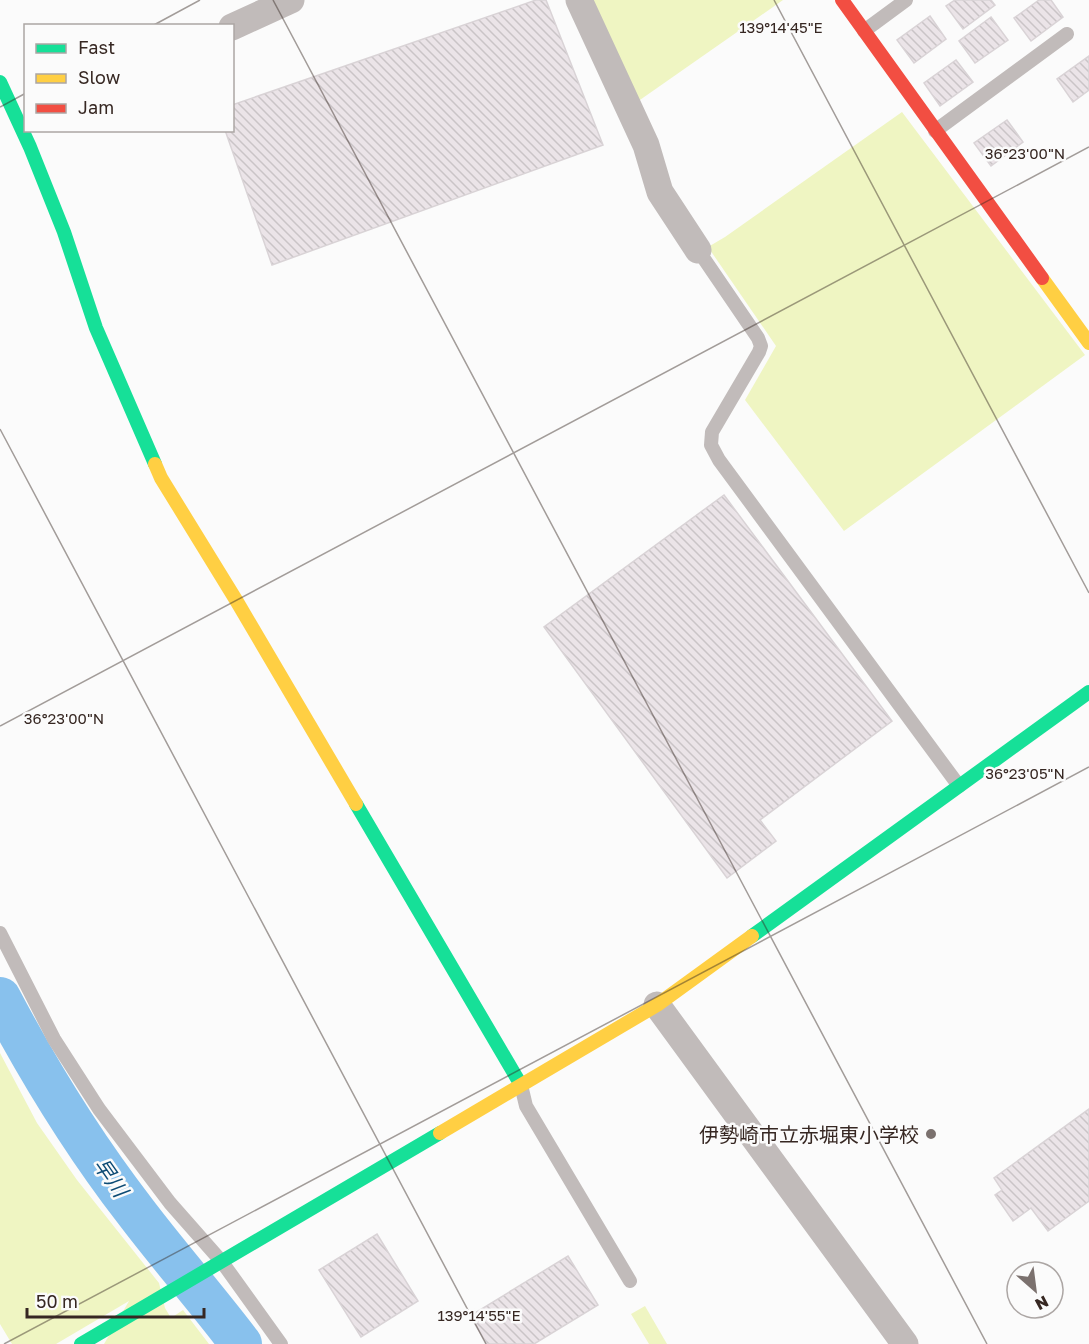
<svg xmlns="http://www.w3.org/2000/svg" width="1089" height="1344" font-family="'Golos Text','Noto Sans JP',sans-serif">
	<style>
		.green { fill: #eff5c2 }
		.lines { fill: none; stroke-linecap: round; stroke-linejoin: round }
		.river { stroke: #88c1ed; stroke-width: 42 }
		.building { fill: url(#building-back-hatch); stroke: #d9d3d6; stroke-width: 1.5 }
		.lane { stroke: #c1bbba; stroke-width: 14 }
		.street { stroke: #c1bbba; stroke-width: 27 }
		.fast { stroke: #16e098; stroke-width: 14 }
		.slow { stroke: #ffcf43; stroke-width: 14 }
		.jam { stroke: #f24e42; stroke-width: 14 }
		.ticks { fill: none; stroke: #362722; stroke-width: 1.5; stroke-opacity: 0.45 }
		.poi-dot { fill: #7b716e; stroke: #fbfbfb; stroke-width: 2 }
		.labels { text-anchor: middle; dominant-baseline: central; stroke-width: 5; stroke-linejoin: round; paint-order: stroke }
		.poi-label { font-size: 20px; fill: #362722; stroke: #fbfbfb; text-anchor: end }
		.water-label { font-size: 21px; font-style: italic; fill: #0c4b75; stroke: #fbfbfb }
		.ticks-label { font-size: 15px; text-anchor: middle; fill: #362722; stroke: #fbfbfb; stroke-width: 5; stroke-linejoin: round; paint-order: stroke }
	</style>
	<defs>
		<pattern id="building-back-hatch" width="6" height="6" patternUnits="userSpaceOnUse" patternTransform="scale(1.5)"><rect width="6" height="6" fill="#ebe4e8"/><path d="M-1 5l2 2M0 0l6 6M5-1l2 2" fill="none" stroke="#cac4c7"/></pattern>
	</defs>
	<rect width="100%" height="100%" fill="#fbfbfb"/>
	<!-- green -->
	<path class="green" d="M588 0H783L637 102Z
		M902 112 1085 355 844 531 745 400 776 346 708 247 725 237Z
		M0 1053 37 1123 77 1180 159 1283 165 1308 171 1318 183 1310 209 1344H104L129 1301 56 1344H12L0 1324Z
		M645 1306 667 1344H649L631 1314Z"/>
	<g class="lines">
		<!-- river -->
		<path class="river" d="M0 998C39 1072 84 1145 135 1211 169 1256 207 1299 241 1344"/>
	</g>
	<!-- building -->
	<path class="building" d="M536 0H546L603 145 272 265 225 130H232V105Z
		M955 0H991L995 5 963 29 946 6Z
		M1039 0H1051L1063 17 1031 41 1014 18Z
		M930 16 946 39 914 63 897 40Z
		M991 17 1008 40 975 63 959 41Z
		M1089 56V90L1073 102 1057 79Z
		M956 60 973 82 940 106 924 83Z
		M1007 120 1023 142 991 166 974 143Z
		M724 495 892 721 760 820 776 841 727 878 544 627Z
		M1089 1109V1201L1048 1231 1031 1208 1013 1221 995 1195 1002 1190 994 1178Z
		M377 1234 418 1301 361 1337 319 1270Z
		M568 1256 598 1305 534 1344H487L470 1316Z"/>
	<g class="lines">
		<!-- lane -->
		<path class="lane" d="M864 31 906 0
			M935 131 1067 34
			M698 250 758 338 761 346 759 352 712 432 711 445 719 460 959 786
			M0 933 54 1039 99 1109 170 1203 222 1262 281 1344
			M521 1085 526 1106 630 1281"/>
		<!-- street -->
		<path class="street" d="M579 0 646 145 660 192 698 250
			M232 27 291 0
			M657 1005 905 1344"/>
		<!-- fast -->
		<path class="fast" d="M0 82 30 147 64 232 96 328 155 464
			M356 804 521 1085
			M752 936 1089 692
			M81 1344 440 1133"/>
		<!-- slow -->
		<path class="slow" d="M1042 278 1089 343
			M155 464 161 478 236 600 356 804
			M440 1133 657 1005 752 936"/>
		<!-- jam -->
		<path class="jam" d="M842 0 1042 278"/>
	</g>
	<!-- ticks -->
	<path class="ticks" d="M273 0 987 1344M774 0 1089 593M152 26 200 0M0 107 26 93M0 429 486 1344M0 726 1089 147M4 1344 1089 767"/>
	<!-- markers -->
	<circle class="poi-dot" cx="931" cy="1134" r="6"/>
	<g class="labels">
		<!-- poi labels -->
		<g class="poi-label">
			<text x="919" y="1134">伊勢崎市立赤堀東小学校</text>
		</g>
		<!-- water labels -->
		<g class="water-label">
			<text transform="translate(111 1177) rotate(55)">早川</text>
		</g>
	</g>
	<g class="ticks-label">
		<text x="781" y="33">139°14'45"E</text>
		<text x="1025" y="159">36°23'00"N</text>
		<text x="64" y="724">36°23'00"N</text>
		<text x="1025" y="779">36°23'05"N</text>
		<text x="479" y="1321">139°14'55"E</text>
	</g>
	<!-- legend -->
	<rect x="24" y="24" width="210" height="108" fill="#fbfbfb" stroke="#aca6a4" stroke-width="1.5"/>
	<rect x="36" y="44" width="30" height="9" fill="#16e098" stroke="#aca6a4" stroke-width="1.5"/>
	<text x="78" y="54" font-size="18" fill="#362722">Fast</text>
	<rect x="36" y="74" width="30" height="9" fill="#ffcf43" stroke="#aca6a4" stroke-width="1.5"/>
	<text x="78" y="84" font-size="18" fill="#362722">Slow</text>
	<rect x="36" y="104" width="30" height="9" fill="#f24e42" stroke="#aca6a4" stroke-width="1.5"/>
	<text x="78" y="114" font-size="18" fill="#362722">Jam</text>
	<!-- north arrow -->
	<g transform="translate(1035 1290) rotate(152)"><circle r="28" fill="#fbfbfb" stroke="#aca6a4" stroke-width="1.5"/>
	<path d="M0-4.5L10 22L0 15L-10 22Z" fill="#7b716e"/>
	<text y="-9" font-size="16" font-weight="bold" text-anchor="middle" fill="#362722">N</text>
	</g>
	<!-- scale -->
	<path d="M27 1308v9h177v-9" fill="none" stroke="#362722" stroke-width="3"/>
	<text x="36" y="1308" font-size="18" fill="#362722" stroke="#fbfbfb" stroke-width="4.5" paint-order="stroke">50 m</text>
</svg>
